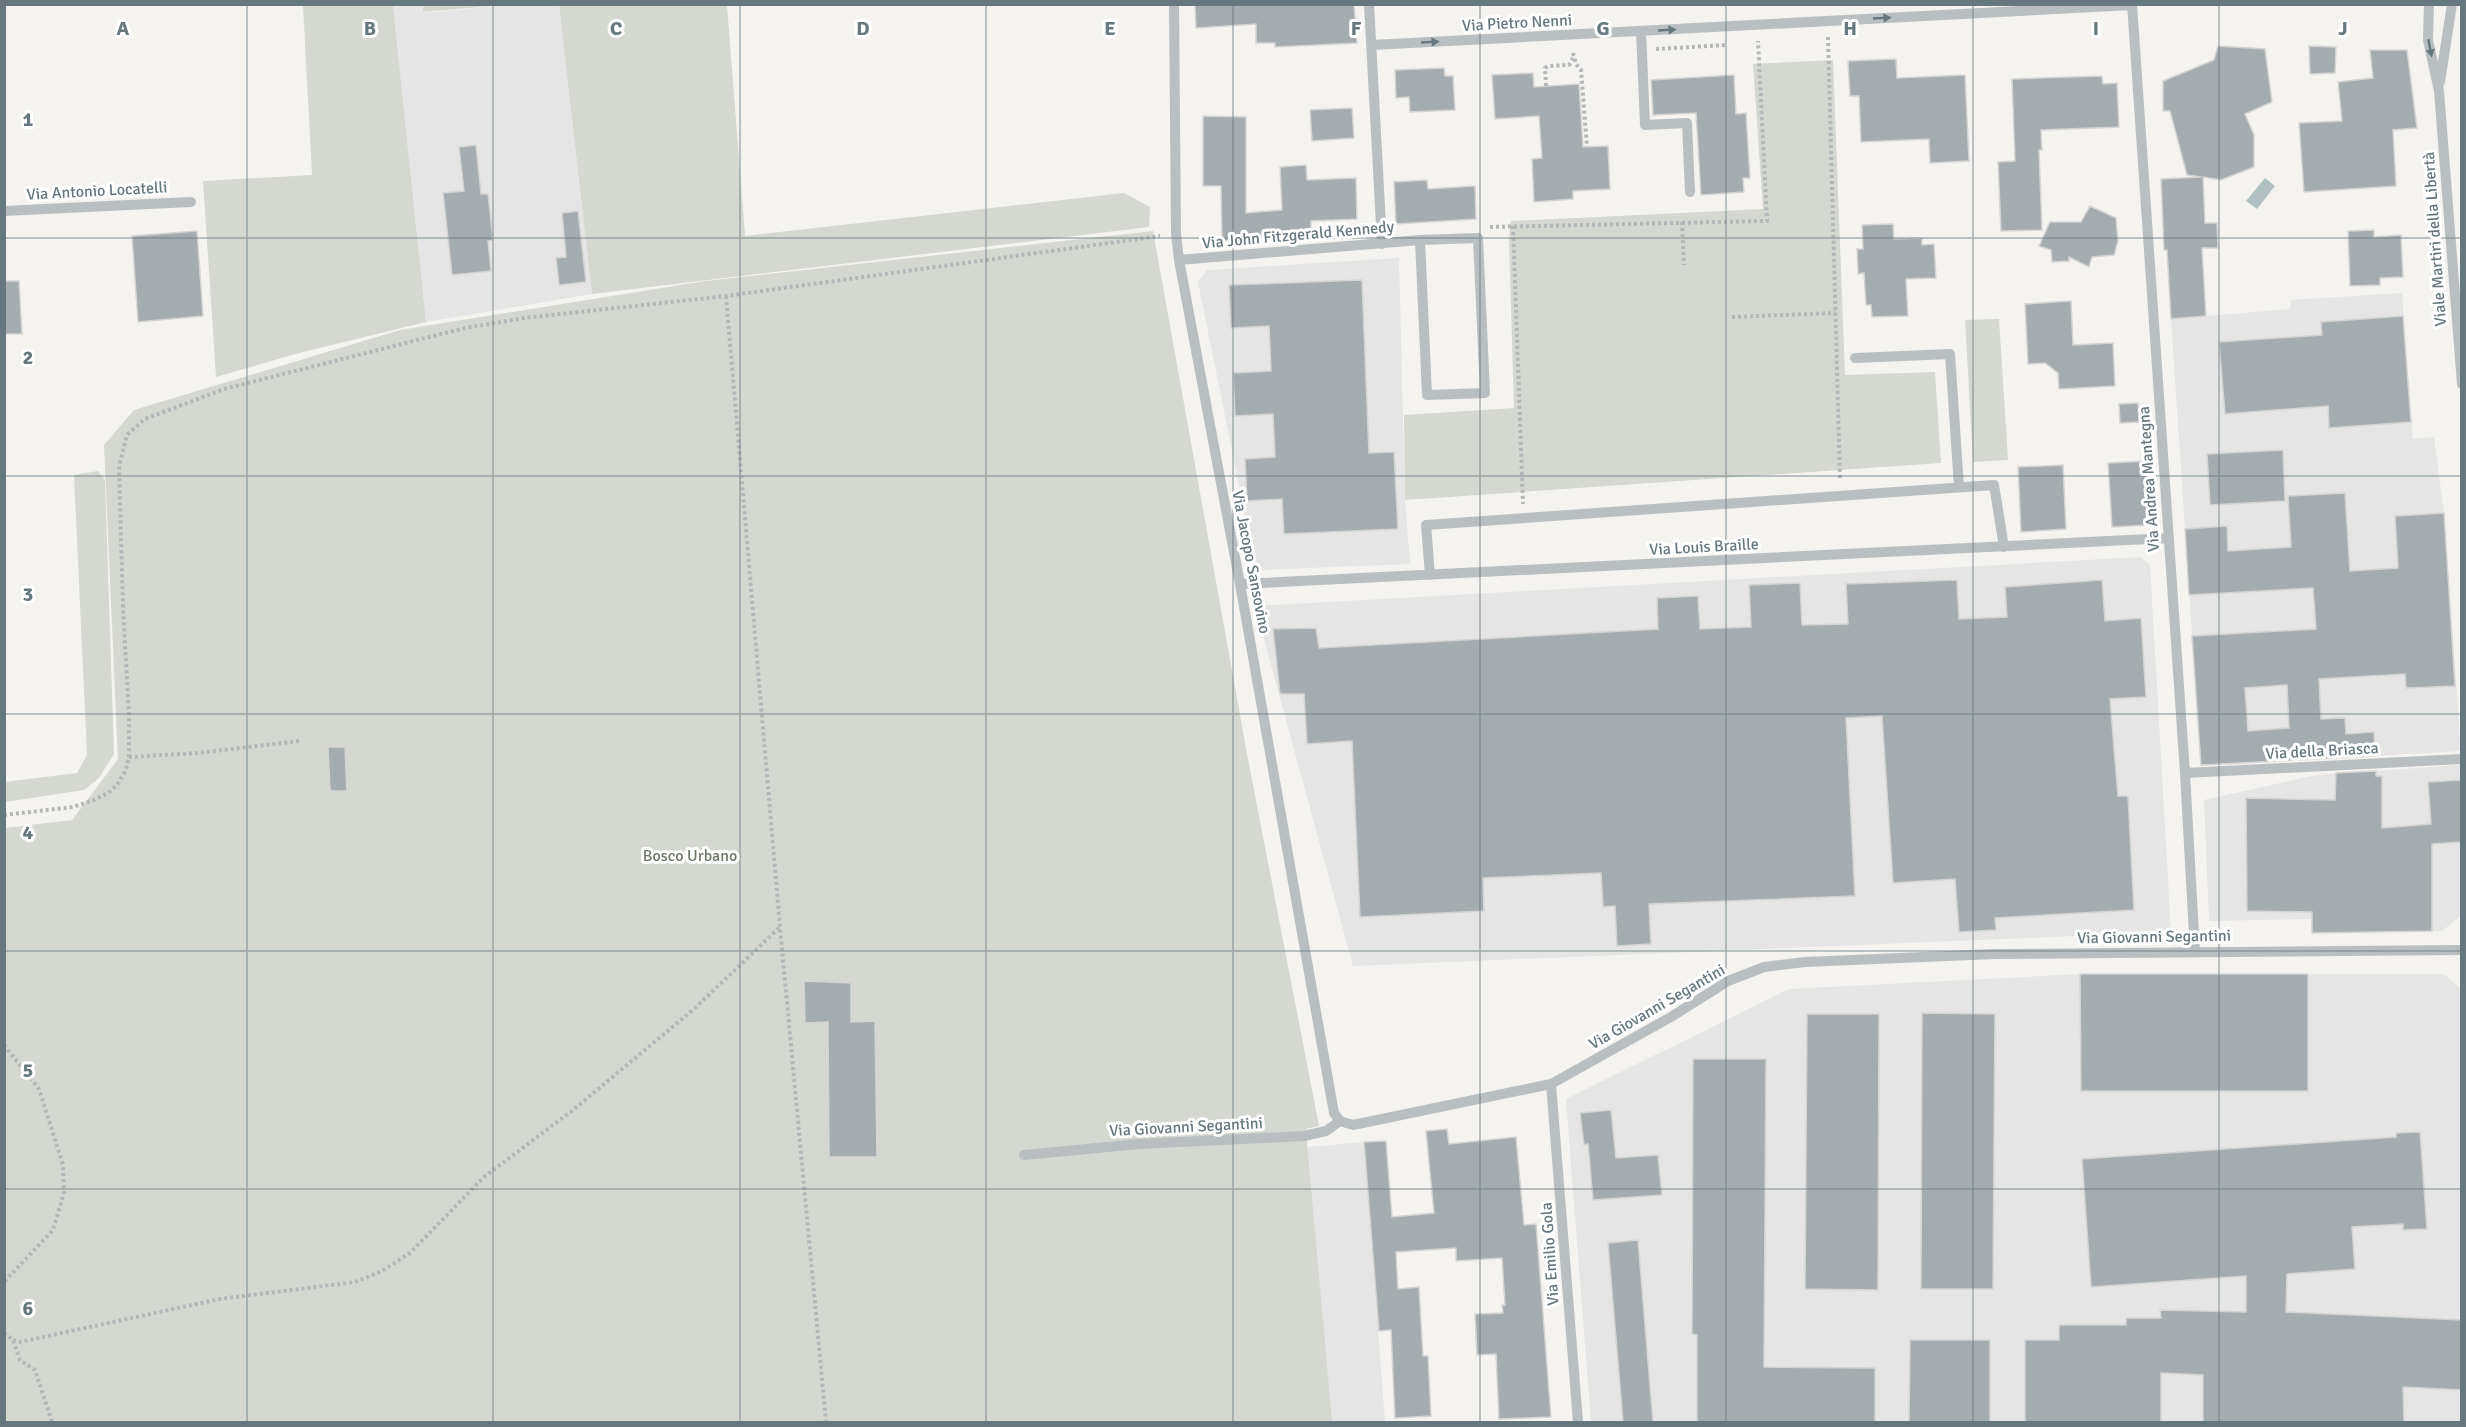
<svg xmlns="http://www.w3.org/2000/svg" width="2466" height="1427" font-family="Signika,sans-serif">
	<style>
		.built { fill: #e4e5e4 }
		.green { fill: #d4d8d0 }
		.water { fill: #b1c0c1 }
		.building { fill: #a4acb0; stroke: #d5d4d3; stroke-width: 1.5; fill-rule: evenodd }
		.lines { fill: none; stroke-linecap: round; stroke-linejoin: round }
		.path { stroke: #b3b7b8; stroke-width: 4; stroke-dasharray: 3 3; stroke-linecap: butt }
		.minor { stroke: #b9bec0; stroke-width: 10 }
		.oneway { fill: #66777e }
		.grid { fill: none; stroke: #66777e; stroke-width: 1.5; stroke-opacity: 0.55 }
		.labels { text-anchor: middle; dominant-baseline: central; stroke-width: 6; stroke-linejoin: round; paint-order: stroke }
		.street-label { font-size: 16px; fill: #66777e; stroke: #fff }
		.park-label { font-size: 16px; fill: #6b7664; stroke: #fff }
		.grid-label { font-size: 20px; text-anchor: middle; font-weight: bold; fill: #66777e; stroke: #fff; stroke-width: 6; stroke-linejoin: round; paint-order: stroke }
	</style>
	<rect width="100%" height="100%" fill="#f4f3f0"/>
	<!-- built -->
	<path class="built" d="M393 5H422L423 13 507 5H559L592 294 426 322Z
		M1399 258 1405 500 1410 564 1256 570 1198 282 1207 270Z
		M2402 293 2413 439 2434 437 2444 513 2461 751 2201 766 2171 319 2290 309 2291 300Z
		M2141 557 2150 565 2171 932 1353 966 1255 606Z
		M2460 765 2461 916 2442 931 2312 933 2311 919 2209 921 2204 800 2316 775Z
		M2081 974H2444L2462 990 2461 1422H1591L1566 1099 1789 989Z
		M1364 1142 1385 1422H1331L1308 1147Z"/>
	<!-- green -->
	<path class="green" d="M423 4H502V5L423 12Z
		M303 5H393L426 322 299 353 216 377 203 181 312 175Z
		M559 5H727L745 236 1124 193 1150 207 1149 227 592 294Z
		M1833 60 1845 375 1935 372 1941 463 1405 500 1404 415 1514 408 1509 240 1511 221 1763 209 1753 64Z
		M1153 231 1247 754 1319 1126 1306 1129 1332 1422H5V828L72 820 118 759 104 445 134 410 400 330 705 281Z
		M1999 319 2008 460 1973 462 1965 320Z
		M98 471 105 480 114 754 99 778 84 790 5 802V782L77 773 87 755 74 475Z"/>
	<!-- water -->
	<path class="water" d="M2265 178 2275 186 2257 209 2246 201Z"/>
	<!-- building -->
	<path class="building" d="M1195 4H1354L1357 43 1275 47V43H1256V24L1196 28Z
		M2218 46 2265 49 2272 102 2245 114 2254 135V167L2221 180 2203 177 2205 223H2217L2218 248H2202L2206 316 2171 319 2167 250H2164L2161 179 2201 177 2187 175 2170 111H2163V81L2214 60Z
		M2309 46 2336 47 2335 73 2310 74Z
		M2370 50H2407L2417 128 2393 130 2396 186 2304 192 2299 123 2342 121 2338 82 2373 78Z
		M1896 59 1897 78 1965 75 1969 161 1930 163 1929 139 1861 142 1859 96H1850L1848 61Z
		M1444 68 1445 76H1453L1455 110 1410 112 1409 97 1396 98 1395 70Z
		M1533 73 1534 87 1579 84 1583 147 1608 146 1610 189 1573 191V199L1534 202 1532 159 1542 158 1539 116 1495 119 1492 75Z
		M1734 75 1736 114 1746 113 1750 178H1743L1744 192 1701 195 1696 113 1653 115 1651 80Z
		M2102 76 2103 84 2117 83 2119 127 2041 130 2042 150H2039L2042 230 2001 231 1998 162 2015 161 2012 79Z
		M1352 108 1354 138 1312 141 1310 110Z
		M1203 116 1246 117V213L1282 210 1280 167 1306 165 1307 180 1356 178 1357 219 1311 221V232L1222 241 1221 186H1203Z
		M476 145 481 194H488L493 240 488 241 491 271 452 275 443 193 464 191 459 147Z
		M1427 180 1428 189 1475 186 1476 219 1396 224 1394 182Z
		M2090 206 2116 218 2118 241 2114 255 2092 257 2089 267 2069 257V261L2052 262 2051 250 2039 246 2050 222H2081Z
		M578 211 586 282 559 285 556 258 566 257 562 213Z
		M1893 224 1894 239 1922 238V245L1934 244 1936 278 1906 279 1908 316 1872 317 1871 305H1866L1864 273 1858 274 1857 249H1863L1862 225Z
		M2374 230V237L2401 235 2403 277 2380 278V285L2350 286 2348 231Z
		M197 231 203 316 138 322 132 236Z
		M1362 280 1369 453 1394 452 1398 529 1284 534 1282 499 1247 501 1245 459 1275 457 1273 414 1235 416 1233 373 1271 371 1269 326 1231 328 1229 285Z
		M4 281H19L22 334H4Z
		M2071 301 2073 345 2113 343 2115 386 2059 389 2058 373 2045 363 2028 364 2025 304Z
		M2403 316 2411 422 2329 428 2328 406 2225 414 2219 342 2322 335 2321 322Z
		M2138 403 2139 422 2120 423 2119 404Z
		M2283 450 2285 501 2210 505 2207 454Z
		M2147 461 2151 525 2112 527 2108 463Z
		M2063 465 2066 529 2021 532 2018 467Z
		M2345 493 2350 571 2398 568 2395 516 2444 513 2455 686 2406 688 2405 674 2319 679 2321 719 2345 718 2346 734 2374 732 2375 756 2201 765 2192 636 2316 629 2313 588 2189 595 2185 529 2227 526 2228 551 2291 547 2288 496ZM2287 685 2289 728 2248 731 2245 688Z
		M1957 580 1959 619 2007 617 2005 587 2102 580 2105 621 2141 618 2146 697 2110 699 2118 796H2128L2134 910 1995 918 1996 930 1959 932 1955 879 1893 883 1882 716 1846 718 1855 896 1649 904 1651 944 1617 946 1615 906 1603 907 1601 873 1483 878 1484 911 1360 917 1352 741 1307 744 1304 694H1280L1273 629 1316 628 1319 648 1658 629 1657 598 1698 596 1700 629 1751 627 1749 585 1800 583 1802 625 1848 624 1846 584Z
		M328 747H345L347 791H330Z
		M2376 771V776H2382V828L2431 824 2428 782 2462 780V842L2432 844V931L2312 933V912L2247 911 2246 798 2335 800 2336 773Z
		M2080 974H2308V1091H2081Z
		M804 981 851 983V1022L875 1021 877 1157H829L828 1022 805 1023Z
		M1922 1013 1995 1014 1993 1289H1921Z
		M1807 1014H1879L1878 1290 1805 1289Z
		M1693 1059H1766L1764 1367 1875 1368V1422H1697V1335L1692 1334Z
		M1611 1110 1616 1158 1658 1155 1662 1195 1593 1200 1588 1144 1584 1145 1580 1113Z
		M1447 1129 1449 1144 1516 1137 1524 1225 1536 1224 1551 1417 1499 1419 1496 1354 1477 1355 1475 1314 1503 1313 1502 1305H1505L1502 1258 1456 1261V1248L1396 1252 1398 1289 1419 1287 1423 1356H1428L1431 1416 1395 1418 1391 1330 1379 1331 1364 1142 1386 1141 1392 1217 1434 1213 1426 1131Z
		M2420 1132 2427 1229 2403 1230V1224L2352 1227 2355 1269 2287 1274 2286 1312 2462 1320V1390L2403 1387 2404 1422H2203V1375L2161 1373V1422H2025V1340H2059V1325H2126V1318H2161L2160 1310 2246 1312V1276L2091 1287 2082 1159 2396 1137V1133Z
		M1638 1240 1653 1422H1623L1608 1243Z
		M1910 1340H1990V1422H1909Z"/>
	<g class="lines">
		<!-- path -->
		<path class="path" d="M1828 37 1840 479
			M1656 49 1726 45
			M1573 53 1576 64 1581 70 1587 147
			M1546 86 1545 68 1548 66 1569 65 1573 58
			M1682 222 1684 265
			M1513 226 1523 504
			M1490 227 1767 221 1758 41
			M726 296 780 927 826 1422
			M1732 317 1835 313
			M129 757 198 753 299 741
			M4 815 73 807 94 800 108 793 117 785 126 770 129 757V717L123 607 119 466 127 435 145 419 224 389 465 328 524 318 726 296 1160 236
			M4 1045 39 1089 63 1165 64 1193 53 1230 4 1282
			M4 1333 13 1340 20 1360 35 1370 52 1422
			M13 1340 20 1342 220 1299 355 1282 382 1271 410 1253 484 1177 573 1110 694 1009 780 927"/>
		<!-- minor -->
		<path class="minor" d="M1174 4 1176 234 1179 260 1240 584 1334 1113 1340 1121
			M1369 4 1382 244
			M2132 4 2185 773 2195 952
			M2429 4 2428 40 2439 91 2462 384
			M1641 31 1645 125 1687 123 1690 192
			M1372 45 2132 5
			M2440 82 2452 4
			M4 211 191 202
			M1179 260 1420 240 1478 238 1485 393 1427 395 1420 240
			M1855 358 1950 354 1959 487
			M1430 575 1426 525 1994 485 2004 547
			M1240 584 2169 538
			M2185 773 2462 759
			M1551 1084 1578 1422
			M1340 1121 1353 1125 1551 1084 1671 1017 1728 981 1764 967 1805 962 1995 954 2462 950
			M1024 1155 1139 1144 1304 1136 1326 1131 1340 1121"/>
	</g>
	<!-- one-way arrows -->
	<defs><path id="oneway-solid" d="M-6-.8H1V-3.2L6.5 0L1 3.2V.8H-6Z" transform="scale(1.5)"/></defs>
	<g class="oneway">
		<use href="#oneway-solid" transform="translate(1882 18) rotate(-3)"/>
		<use href="#oneway-solid" transform="translate(1667 30) rotate(-3)"/>
		<use href="#oneway-solid" transform="translate(1430 42) rotate(-3)"/>
		<use href="#oneway-solid" transform="translate(2430 48) rotate(79)"/>
	</g>
	<!-- grid -->
	<path class="grid" d="M247 4V1422M493 4V1422M740 4V1422M986 4V1422M1233 4V1422M1480 4V1422M1726 4V1422M1973 4V1422M2219 4V1422M4 238H2462M4 476H2462M4 714H2462M4 951H2462M4 1189H2462"/>
	<g class="labels">
		<!-- street labels -->
		<g class="street-label">
			<text transform="translate(1517 23) rotate(-3)">Via Pietro Nenni</text>
			<text transform="translate(97 191) rotate(-3)">Via Antonio Locatelli</text>
			<text transform="translate(1298 235) rotate(-5)">Via John Fitzgerald Kennedy</text>
			<text transform="translate(2435 239) rotate(-94)">Viale Martiri della Libertà</text>
			<text transform="translate(2149 479) rotate(-94)">Via Andrea Mantegna</text>
			<text transform="translate(1704 547) rotate(-3)">Via Louis Braille</text>
			<text transform="translate(1251 562) rotate(79)">Via Jacopo Sansovino</text>
			<text transform="translate(2322 751) rotate(-3)">Via della Briasca</text>
			<text transform="translate(2154 937) rotate(-1)">Via Giovanni Segantini</text>
			<text transform="translate(1657 1007) rotate(-30)">Via Giovanni Segantini</text>
			<text transform="translate(1186 1127) rotate(-3)">Via Giovanni Segantini</text>
			<text transform="translate(1550 1254) rotate(-94)">Via Emilio Gola</text>
		</g>
		<!-- park labels -->
		<g class="park-label">
			<text x="690" y="856">Bosco Urbano</text>
		</g>
	</g>
	<g class="grid-label">
		<text x="123" y="35">A</text>
		<text x="370" y="35">B</text>
		<text x="616" y="35">C</text>
		<text x="863" y="35">D</text>
		<text x="1110" y="35">E</text>
		<text x="1356" y="35">F</text>
		<text x="1603" y="35">G</text>
		<text x="1850" y="35">H</text>
		<text x="2096" y="35">I</text>
		<text x="2343" y="35">J</text>
		<text x="28" y="126">1</text>
		<text x="28" y="364">2</text>
		<text x="28" y="601">3</text>
		<text x="28" y="839">4</text>
		<text x="28" y="1077">5</text>
		<text x="28" y="1315">6</text>
	</g>
	<!-- border -->
	<rect width="2466" height="1427" fill="none" stroke="#66777e" stroke-width="12"/>
</svg>
